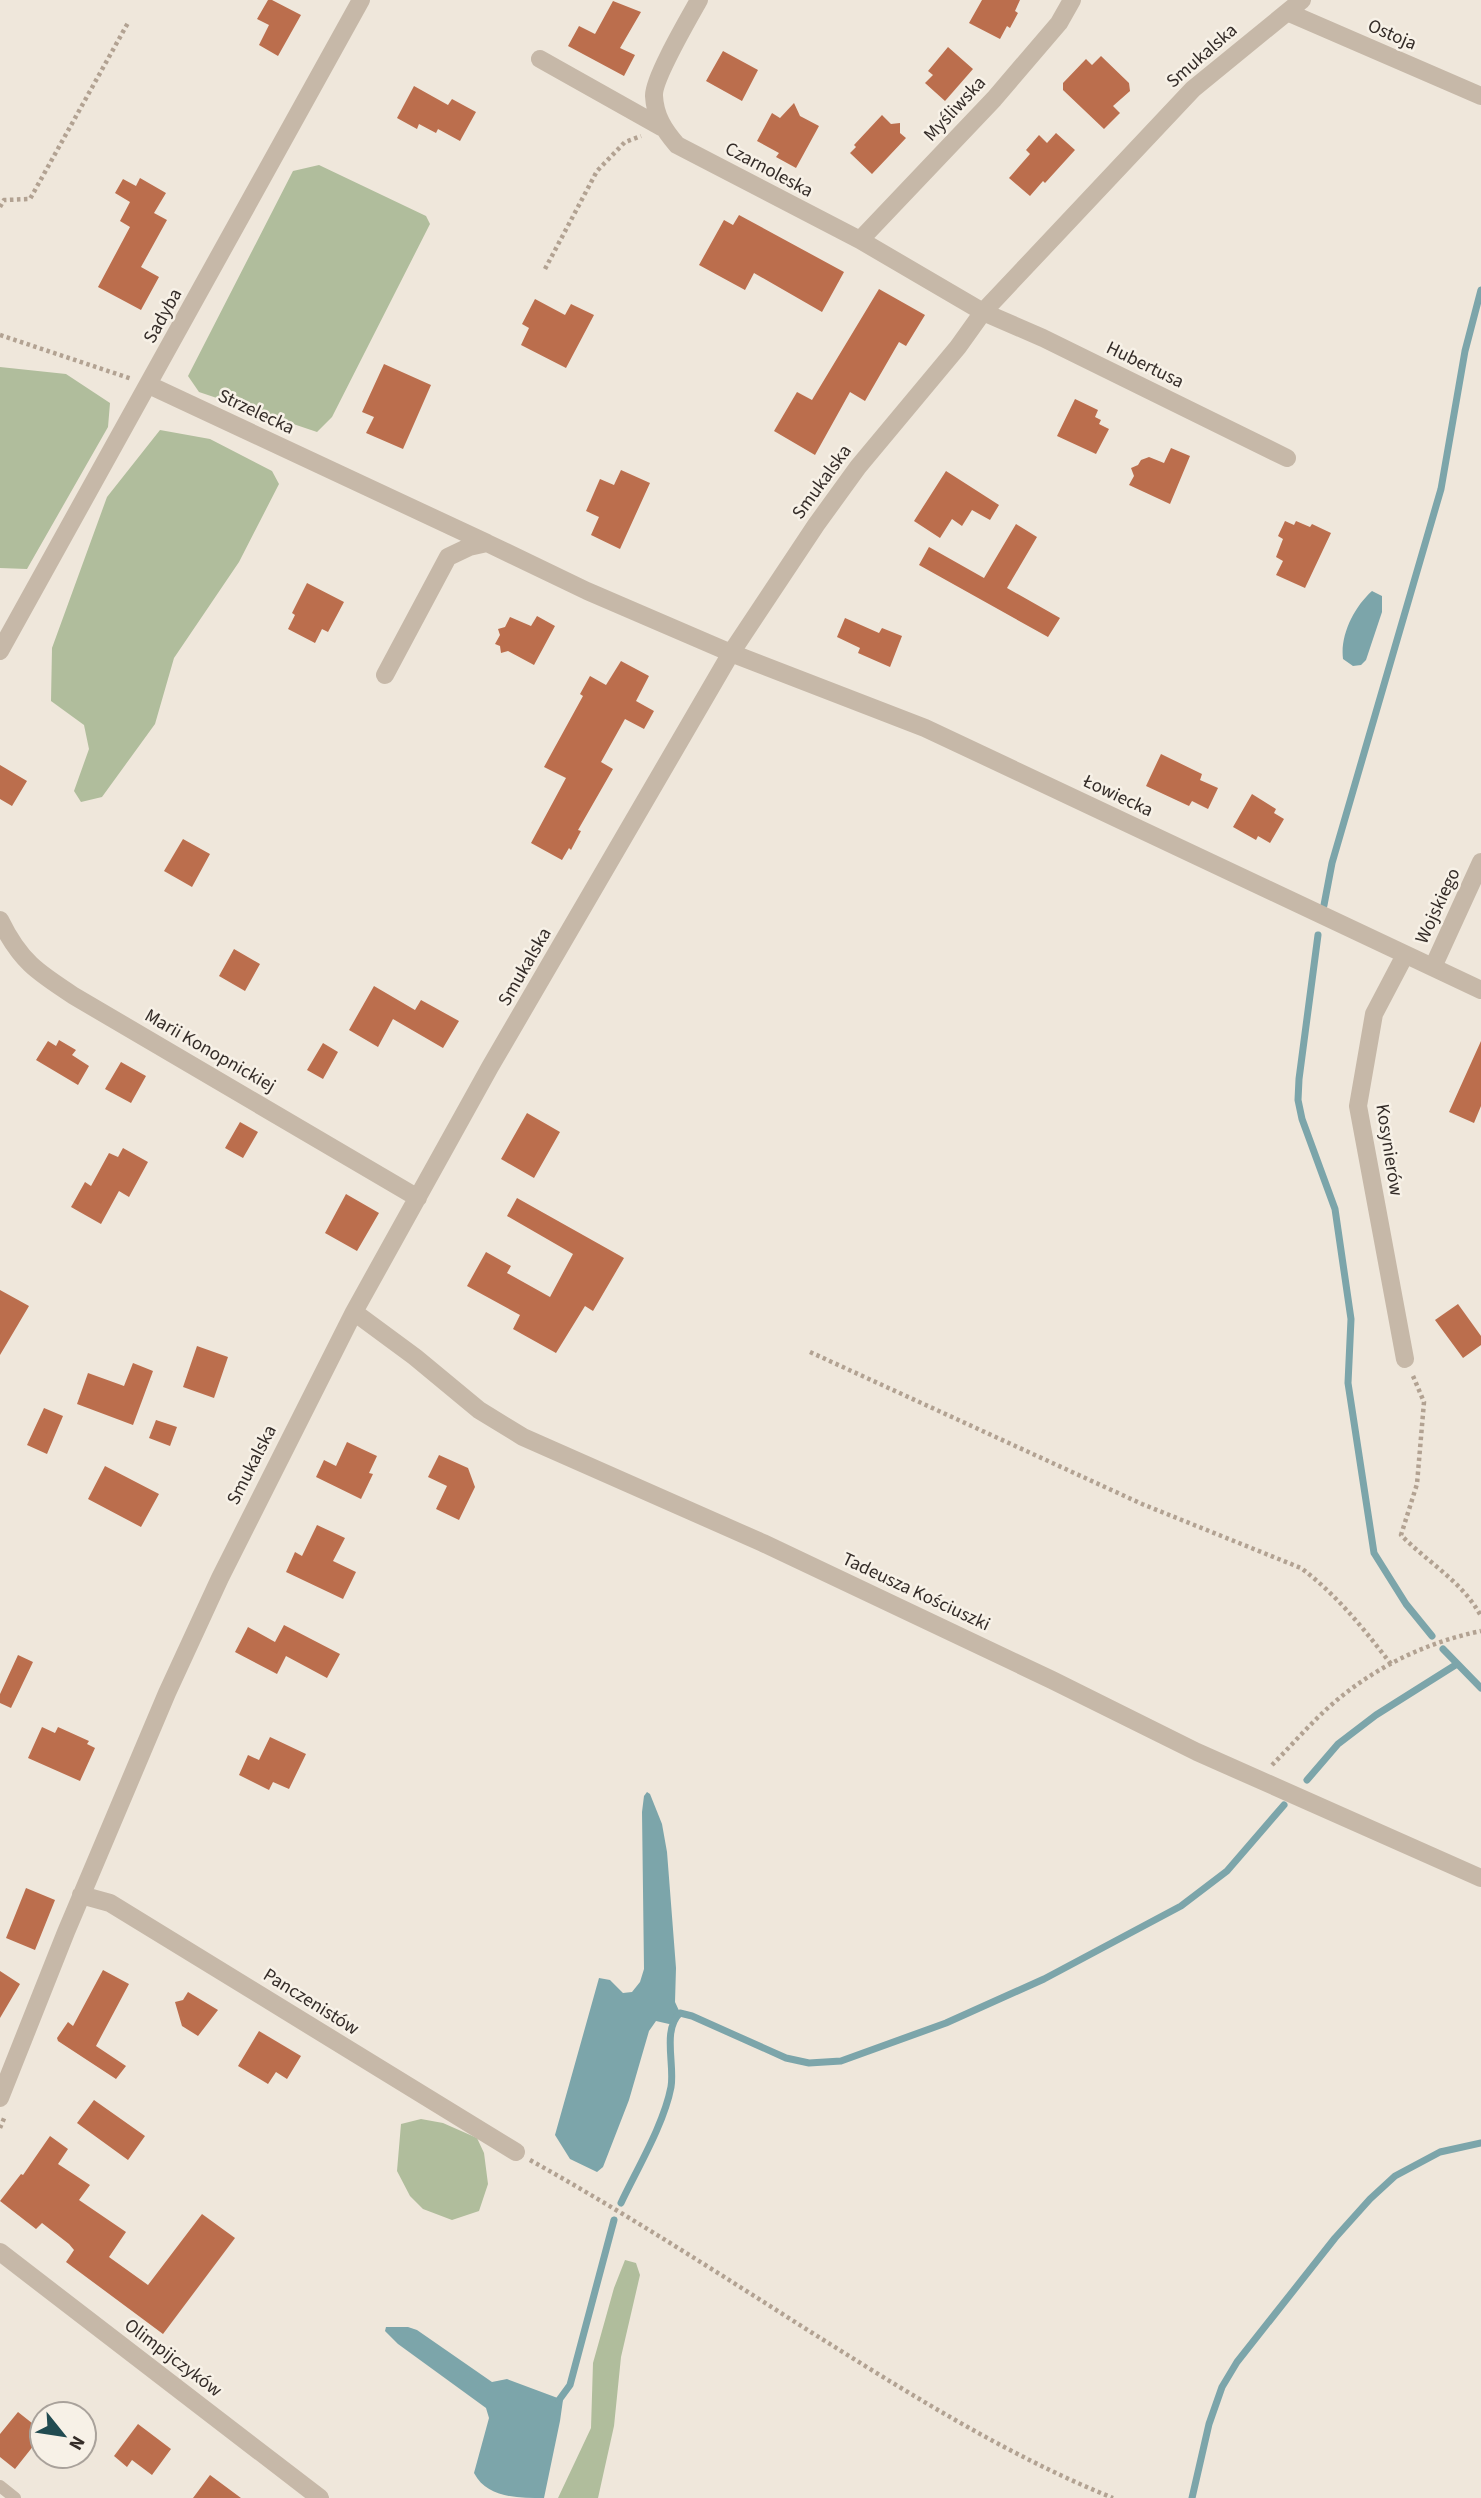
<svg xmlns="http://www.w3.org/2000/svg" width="1481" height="2498" font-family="'Source Sans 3',sans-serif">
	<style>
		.green { fill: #b0bd9c }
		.water { fill: #7ca5aa }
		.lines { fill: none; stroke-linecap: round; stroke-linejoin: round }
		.stream { stroke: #7ca5aa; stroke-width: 7 }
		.building { fill: #bb6e4d }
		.path { stroke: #b2a292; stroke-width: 4.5; stroke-dasharray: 3.5 3.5; stroke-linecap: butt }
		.lane { stroke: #c6b8a8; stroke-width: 12 }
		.street { stroke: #c6b8a8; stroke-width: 18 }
		.labels { text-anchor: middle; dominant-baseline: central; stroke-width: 5; stroke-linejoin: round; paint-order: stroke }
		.street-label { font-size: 19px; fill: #342c28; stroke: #f7f1e7 }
	</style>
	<rect width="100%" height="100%" fill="#efe7db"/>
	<!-- green -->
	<path class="green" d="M319 165 426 216 430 224 332 417 317 432 199 392 188 376 293 171Z
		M0 367 66 374 110 403 108 427 27 569 0 568Z
		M160 430 210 439 272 471 279 484 239 562 174 658 155 724 102 797 81 802 74 791 89 749 84 725 51 701 52 648 107 497Z
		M421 2119 443 2123 477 2138 484 2153 488 2184 479 2211 452 2220 423 2209 410 2196 397 2171 401 2124Z
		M625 2260 636 2263 640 2275 621 2357 614 2426 598 2498H558L591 2428 593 2363 614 2288Z"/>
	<!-- water -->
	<path class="water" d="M1372 591 1382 596V612L1366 660 1361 665 1353 666 1343 659C1340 635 1354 607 1372 591Z
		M647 1792 650 1794 662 1824 667 1852 676 1968 675 2002 681 2015 676 2023 669 2024 656 2021 649 2031 629 2100 603 2167 597 2172 570 2159 555 2135 599 1978 610 1980 623 1993 632 1992 640 1982 644 1969 642 1812 644 1796Z
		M386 2327H408L417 2330 492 2382 507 2379 563 2400 560 2421 544 2498C517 2498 487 2498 474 2473L489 2418 486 2408 398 2344 385 2331Z"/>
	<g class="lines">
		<!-- stream -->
		<path class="stream" d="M1324 905 1332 863 1441 489 1465 351 1481 290
			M1318 935 1299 1079 1298 1100 1302 1119 1335 1209 1351 1319 1348 1383 1374 1553 1406 1604 1432 1636
			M1443 1649 1481 1688
			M1307 1780 1338 1744 1376 1715 1457 1664
			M621 2203C637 2169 664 2124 671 2087 675 2065 662 2030 680 2013L692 2016 786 2058 809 2063 841 2061 946 2023 1044 1979 1181 1906 1227 1871 1284 1805
			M559 2400 570 2385 614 2220
			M1192 2498 1209 2424 1222 2387 1237 2362 1335 2238 1370 2199 1395 2176 1440 2152 1481 2143"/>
	</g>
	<!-- building -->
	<path class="building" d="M268 0H272L301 15 278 56 259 45 269 25 257 19Z
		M982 0H1020L1015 11 1018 13 1010 28 1007 26 1000 39 969 23Z
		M613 1 641 12 620 48 635 55 624 76 568 46 579 26 595 34Z
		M948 47 973 69 945 101 925 83 933 75 928 71Z
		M723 51 758 70 742 101 706 81Z
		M1101 56 1129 83 1130 91 1113 106 1120 113 1104 129 1063 90V83L1086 59 1092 65Z
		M414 86 448 105 452 99 476 112 460 141 438 129 436 133 419 124 417 129 397 118Z
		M794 103 800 116 819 126 796 168 776 157 779 153 757 141 772 113 780 118Z
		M882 115 891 124 900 123V133L906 138 872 174 850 153 856 147 854 145Z
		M1056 133 1075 150 1045 183 1043 181 1030 196 1009 178 1030 154 1026 150 1039 135 1047 143Z
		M140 178 166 193 154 213 167 220 141 267 159 277 141 310 98 287 130 227 120 221 130 202 115 193 123 179 136 186Z
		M739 215 844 272 822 312 754 273 745 290 699 265 724 220 733 225Z
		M879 289 925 315 906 346 899 342 865 401 850 392 815 455 774 431 797 392 812 400Z
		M535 299 565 315 571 304 594 315 566 368 521 345 529 328 522 324Z
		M384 364 431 385 403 449 366 433 374 417 362 412Z
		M1075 399 1098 410 1095 417 1101 420 1099 424 1109 429 1096 454 1057 436Z
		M1171 448 1190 456 1170 504 1129 485 1134 476 1131 468 1138 465 1141 460 1149 457 1164 463Z
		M621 470 650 483 620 549 591 535 599 517 586 511 600 479 614 485Z
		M946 471 999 505 990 520 972 510 962 526 952 519 940 538 914 521Z
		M1285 521 1294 525 1296 521 1310 527 1312 524 1331 533 1305 588 1276 575 1283 561 1276 557 1283 539 1278 536Z
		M1016 524 1037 537 1007 588 1060 618 1048 637 919 565 929 547 984 578Z
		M307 583 344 602 328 632 322 629 315 643 288 629 295 615 292 613Z
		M537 616 555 626 534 665 508 651 501 653 500 646 495 644 500 635 498 629 505 627 510 617 531 626Z
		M845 618 879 633 882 628 902 636 890 667 858 653 860 648 837 637Z
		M621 661 649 676 636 701 654 711 644 729 625 719 601 762 613 769 578 830 581 831 571 850 569 848 562 860 531 843 566 778 544 767 583 696 580 694 590 676 606 685Z
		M1161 754 1202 774 1200 780 1218 788 1208 809 1192 801 1189 806 1146 786Z
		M0 765 27 781 12 806 0 799Z
		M1252 794 1276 809 1274 813 1284 819 1270 843 1258 836 1256 840 1233 827Z
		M183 839 210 854 192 887 164 871Z
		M234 949 260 964 245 991 219 976Z
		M374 986 415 1010 421 1000 459 1021 443 1048 393 1019 378 1047 349 1030Z
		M59 1040 76 1050 72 1055 89 1066 78 1085 36 1060 48 1041 56 1046Z
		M1481 1041V1106L1474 1123 1449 1112Z
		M323 1043 338 1052 323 1079 307 1070Z
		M121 1062 146 1076 131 1103 105 1089Z
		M527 1113 560 1132 534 1178 501 1159Z
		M240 1122 258 1132 243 1158 225 1148Z
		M123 1148 148 1162 129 1197 119 1191 101 1224 71 1207 85 1182 91 1186 109 1153 118 1157Z
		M346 1194 379 1213 357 1251 325 1233Z
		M517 1198 624 1258 593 1311 585 1306 556 1353 513 1329 520 1315 467 1286 486 1252 511 1266 507 1273 550 1297 573 1254 507 1216Z
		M0 1290 29 1306 0 1355Z
		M1458 1304 1481 1336V1345L1463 1358 1435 1320Z
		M197 1346 228 1357 214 1398 183 1387Z
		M133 1363 153 1371 133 1425 77 1404 88 1373 124 1386Z
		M44 1408 63 1416 47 1454 27 1445Z
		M156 1420 177 1427 170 1446 149 1438Z
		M347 1442 377 1456 369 1473 373 1474 361 1499 316 1477 324 1460 336 1466Z
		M439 1455 468 1468 475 1487 459 1520 436 1509 447 1486 428 1477Z
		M105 1466 159 1494 141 1527 88 1499Z
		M317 1525 345 1538 333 1561 356 1572 343 1599 286 1572 295 1552 302 1556Z
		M284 1625 340 1654 327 1678 286 1656 277 1674 235 1652 248 1627 275 1642Z
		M18 1655 33 1662 11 1708 0 1703V1694Z
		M42 1727 55 1733 58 1727 89 1741 87 1744 95 1748 80 1781 28 1758Z
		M270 1737 306 1754 289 1789 273 1782 269 1790 239 1775 248 1755 259 1760Z
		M26 1888 55 1900 35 1950 6 1938Z
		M103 1970 129 1984 96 2046 126 2066 116 2079 58 2041 57 2038 68 2022 73 2026Z
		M0 1971 20 1984 0 2018Z
		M188 1992 218 2010 198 2036 182 2026 175 2002 183 2000Z
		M259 2031 301 2056 287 2079 276 2072 268 2084 238 2066Z
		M94 2100 145 2136 128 2160 77 2123Z
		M50 2136 68 2149 58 2164 90 2185 79 2200 126 2232 109 2257 148 2285 202 2214 235 2238 163 2334 66 2262 74 2250 69 2244 42 2223 36 2229 0 2201 21 2174 23 2175Z
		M18 2412 42 2431V2435L15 2469 0 2457V2434Z
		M138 2424 171 2449 152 2475 132 2460 127 2467 114 2456Z
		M210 2475 241 2498H193Z"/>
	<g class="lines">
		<!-- path -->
		<path class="path" d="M0 207 4 200 30 199 129 21
			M545 269 597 171 625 142 641 136
			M0 335 132 379
			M810 1352 1142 1504 1301 1568C1337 1595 1363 1628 1391 1664
			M1413 1376 1424 1402 1417 1484 1401 1535C1428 1563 1462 1581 1481 1616
			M1272 1765C1293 1744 1313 1720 1337 1700 1379 1665 1428 1642 1481 1631
			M0 2128 5 2116
			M530 2160C625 2213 715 2271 806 2329 905 2391 1004 2454 1113 2498"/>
		<!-- lane -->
		<path class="lane" d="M0 2486 15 2498"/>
		<!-- street -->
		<path class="street" d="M699 0C689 18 653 79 654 96 655 116 664 130 677 145L860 240 983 312 1043 338 1287 458
			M1287 12 1481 96
			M540 59 661 127
			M860 240 994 99 1059 23 1072 0
			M149 385 487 543
			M0 651 361 0
			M385 675 448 557 469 547 487 543 587 591 731 653 925 728 1481 990
			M0 920C20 961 37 972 74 996L418 1198
			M1433 967 1481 862
			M354 1312 415 1357 479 1410 523 1437 763 1543 1052 1680 1197 1752 1481 1878
			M1405 1359 1358 1106 1374 1014 1405 955
			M81 1895 110 1903 516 2152
			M0 2098 66 1932 167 1693 220 1578 354 1312 490 1067 731 653 816 525 858 467 958 347 983 312 1193 89 1302 0
			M0 2252 320 2498"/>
	</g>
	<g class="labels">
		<!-- street labels -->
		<g class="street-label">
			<text transform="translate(1392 35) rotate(23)">Ostoja</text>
			<text transform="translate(1202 56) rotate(-41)">Smukalska</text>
			<text transform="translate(955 109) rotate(-47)">Myśliwska</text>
			<text transform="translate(769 170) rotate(28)">Czarnoleska</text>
			<text transform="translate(163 316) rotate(-61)">Sadyba</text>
			<text transform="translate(1145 365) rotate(26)">Hubertusa</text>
			<text transform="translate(256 412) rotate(25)">Strzelecka</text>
			<text transform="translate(822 482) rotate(-54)">Smukalska</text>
			<text transform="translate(1118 796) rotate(25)">Łowiecka</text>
			<text transform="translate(1438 906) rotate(-65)">Wojskiego</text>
			<text transform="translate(525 967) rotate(-60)">Smukalska</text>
			<text transform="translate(210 1051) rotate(30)">Marii Konopnickiej</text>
			<text transform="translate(1389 1150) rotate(81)">Kosynierów</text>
			<text transform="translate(252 1465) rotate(-63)">Smukalska</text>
			<text transform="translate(916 1592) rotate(25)">Tadeusza Kościuszki</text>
			<text transform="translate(311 2002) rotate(32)">Panczenistów</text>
			<text transform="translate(173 2358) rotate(37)">Olimpijczyków</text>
		</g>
	</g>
	<!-- north arrow -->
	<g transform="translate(63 2435) rotate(120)"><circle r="33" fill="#f7f1e7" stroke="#a9a29b" stroke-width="2"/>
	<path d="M0-5L12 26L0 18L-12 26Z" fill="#214b51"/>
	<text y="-10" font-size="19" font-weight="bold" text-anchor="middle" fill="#342c28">N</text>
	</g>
</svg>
